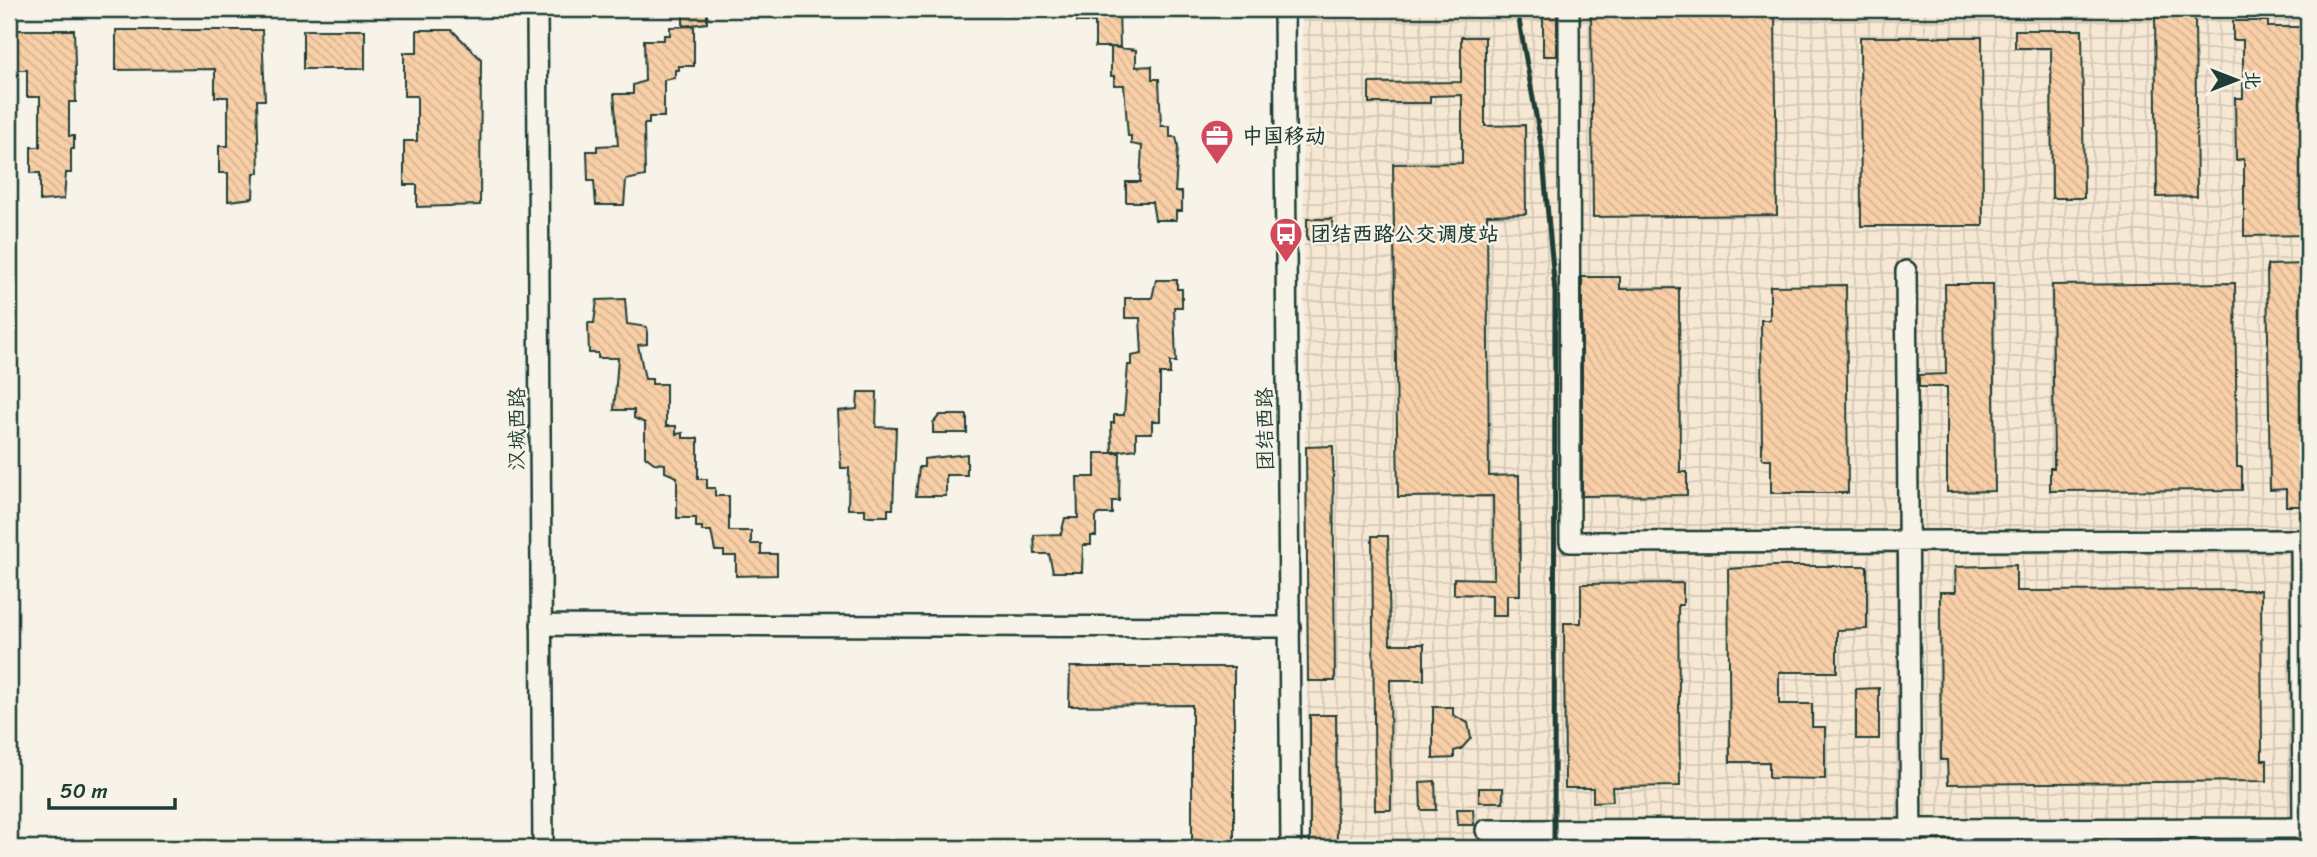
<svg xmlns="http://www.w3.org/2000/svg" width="2317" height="857" font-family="Sriracha,'LXGW WenKai TC',sans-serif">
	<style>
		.industrial { fill: url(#industrial-grid) }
		.building { fill: url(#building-back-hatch); stroke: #1f3d34; stroke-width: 2 }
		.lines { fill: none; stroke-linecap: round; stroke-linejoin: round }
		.minor-casing { stroke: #1f3d34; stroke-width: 24 }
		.minor { stroke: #f7f3e8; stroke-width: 19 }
		.rail { stroke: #1f3d34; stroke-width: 5 }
		.labels { text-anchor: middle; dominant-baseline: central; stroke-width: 5; stroke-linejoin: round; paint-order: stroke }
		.poi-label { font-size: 21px; font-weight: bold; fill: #1f3d34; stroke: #f7f3e8; text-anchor: start }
		.street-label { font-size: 21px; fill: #1f3d34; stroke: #f7f3e8 }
	</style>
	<defs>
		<pattern id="industrial-grid" width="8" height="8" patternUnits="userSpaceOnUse" patternTransform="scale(1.75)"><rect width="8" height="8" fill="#f7e8d4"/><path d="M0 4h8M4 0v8" fill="none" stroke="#d3c8b7"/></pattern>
		<pattern id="building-back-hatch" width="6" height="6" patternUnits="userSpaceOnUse" patternTransform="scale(1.75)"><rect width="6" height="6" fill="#f8cfa7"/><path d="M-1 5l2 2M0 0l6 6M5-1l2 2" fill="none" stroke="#d4b390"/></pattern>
	</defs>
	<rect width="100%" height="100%" fill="#f7f3e8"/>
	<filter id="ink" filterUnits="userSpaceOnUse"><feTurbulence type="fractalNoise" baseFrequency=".0143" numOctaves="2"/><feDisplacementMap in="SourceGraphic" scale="14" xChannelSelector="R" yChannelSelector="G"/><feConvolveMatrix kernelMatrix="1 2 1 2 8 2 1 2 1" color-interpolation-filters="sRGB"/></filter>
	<g filter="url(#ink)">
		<!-- industrial -->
		<path class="industrial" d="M1302 9H2308V848H1308Z"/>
		<!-- building -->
		<path class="building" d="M683 9H707V23L683 26Z
			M1077 9H1119L1120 47H1095V22H1077Z
			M1543 9H1557V56H1543Z
			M1591 9H1775L1777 215 1593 217Z
			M2155 17H2195L2197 196 2157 197Z
			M2233 21H2268V27H2308V235L2244 236V159L2236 160 2235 98H2243V40H2233Z
			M694 26V66H679V70H675V78L664 80V117H649V124H644L645 176 626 180 624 205H596L594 181H588L587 151H597V146L618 145 614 94H633V85L645 81 644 40H664V35H670V27Z
			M9 30H74L76 102H69V136H74V149H71V173H66L64 199 40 201V173H31V147H40V97H27V70H9Z
			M116 30H262L265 100H257L259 173H254L253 198 228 201V173H219V146H228V97H215V69L116 70Z
			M303 30H365V69H303Z
			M417 30H452L481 59 480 205 417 207V185H404V141H417V96H404V53H417Z
			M2015 30H2082L2084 198H2052L2051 48H2015Z
			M1461 37H1485V126L1525 125 1526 214 1487 215 1489 476 1519 475 1520 595H1507V616H1492V595L1454 594V578L1494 579 1493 496 1398 497 1393 164 1462 163V95L1430 96V103H1369V83L1461 82Z
			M1860 37H1982L1983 226H1861Z
			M1111 47 1136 50V67L1152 66V79H1159L1161 126H1170V137H1176L1178 146 1175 192H1182V211H1176V220H1155L1152 202H1126V182H1140L1142 146 1131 144V136H1128L1124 85H1114V76H1111Z
			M1307 219H1332L1333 239 1307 240Z
			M2308 264V506H2286V489L2270 490 2267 265Z
			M1582 277H1620V289L1679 288 1680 472H1687V495L1582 496Z
			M1156 280H1177V289H1182V307H1174L1176 362H1170V374H1160V421H1152V433H1136V449L1112 452 1111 423H1114V415H1124L1128 365H1131V356L1142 354 1140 318H1125V298H1152Z
			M2235 283 2237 467H2242V490L2050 491V468H2054L2052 285Z
			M1945 284H1993L1995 491 1947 492V387H1919V375L1946 374Z
			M1846 285 1848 493H1771V459H1762L1761 320H1770V286Z
			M625 299 627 324 647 327V344L638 345 645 379H652V384H666V426H676V434L683 433V438H698V479H707V488H715V496H729V531H751V544H761V554H777V575L736 576V556H724V551H715L711 531H702V527H696V518H677V477L665 472V464L654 463 645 456V423L634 418V410H614L618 358H598V353H589L588 323H594L597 300Z
			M858 392H877L876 427 896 428 893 509H888V516H865V509H848L849 468H841L838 411 857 409Z
			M940 415H967V433H933V423Z
			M1333 446 1335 681H1308L1306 447Z
			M1095 453H1120L1119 501H1112V514H1099L1096 517V536H1091V545H1083L1082 572H1053L1049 554H1035L1034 535 1061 534 1065 518H1078L1077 477H1095Z
			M967 454V475H946V496H916L919 467H924V459Z
			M1372 536H1388L1390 644H1424V680H1390L1391 810H1375Z
			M2016 565V591L2261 590 2262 760H2267V781L1948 784 1947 760H1941L1940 592H1956L1955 567Z
			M1774 566H1867V629L1837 630V672H1779V704H1812V727H1825V779L1769 778V762H1730L1728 569Z
			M1683 583V605H1678L1680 786 1612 787 1613 801 1593 802V788H1565L1564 623H1581V584Z
			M1070 667H1234V848H1192V705L1069 706Z
			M1879 688V739H1856V689Z
			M1433 707H1453V715L1468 723 1471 738 1461 749 1454 751V758L1433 759Z
			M1310 715H1336L1337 848H1310Z
			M1435 781 1436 810H1421L1420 782Z
			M1479 788H1503V802H1479Z
			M1457 809H1473L1474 825H1458Z"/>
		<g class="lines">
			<defs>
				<path id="minor" d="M537 9 543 848
					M1284 9 1291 848
					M1906 271 1911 848
					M541 625 1290 627
					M1486 830 2303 828 2301 540 1570 542 1569 9"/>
			</defs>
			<!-- minor casing -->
			<use href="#minor" class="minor-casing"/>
			<!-- minor -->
			<use href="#minor" class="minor"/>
			<!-- rail -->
			<path class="rail" d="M1517 9 1542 149 1555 292 1554 848"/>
		</g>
	</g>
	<!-- icons -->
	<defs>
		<symbol id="office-pin" viewBox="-11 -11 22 30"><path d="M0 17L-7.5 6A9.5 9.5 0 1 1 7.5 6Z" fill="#d1495b" stroke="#f7f3e8"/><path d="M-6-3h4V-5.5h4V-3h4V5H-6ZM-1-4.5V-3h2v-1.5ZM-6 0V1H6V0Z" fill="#fff"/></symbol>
		<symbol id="bus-pin" viewBox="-11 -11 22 30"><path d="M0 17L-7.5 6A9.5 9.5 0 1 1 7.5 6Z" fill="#d1495b" stroke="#f7f3e8"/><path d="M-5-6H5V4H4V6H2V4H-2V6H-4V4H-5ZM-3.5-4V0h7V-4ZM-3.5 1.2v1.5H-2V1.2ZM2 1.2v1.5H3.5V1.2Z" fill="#fff"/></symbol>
	</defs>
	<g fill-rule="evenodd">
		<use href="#office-pin" x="1198" y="117" width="38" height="52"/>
		<use href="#bus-pin" x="1267" y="215" width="38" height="52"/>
	</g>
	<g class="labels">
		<!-- poi labels -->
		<g class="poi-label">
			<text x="1242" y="136">中国移动</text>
			<text x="1310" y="234">团结西路公交调度站</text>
		</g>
		<!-- street labels -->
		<g class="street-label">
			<text transform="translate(517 429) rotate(-90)">汉城西路</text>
			<text transform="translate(1265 429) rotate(-91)">团结西路</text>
		</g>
	</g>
	<!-- margin -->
	<rect width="2317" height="857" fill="none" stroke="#f7f3e8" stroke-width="35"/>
	<rect x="18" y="18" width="2282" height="822" fill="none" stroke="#1f3d34" stroke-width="2.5" filter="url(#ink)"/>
	<!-- north arrow -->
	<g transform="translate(2236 80) rotate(90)" stroke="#f7f3e8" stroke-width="5" paint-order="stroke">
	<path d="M0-5L12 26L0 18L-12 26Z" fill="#1f3d34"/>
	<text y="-10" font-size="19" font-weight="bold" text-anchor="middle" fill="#1f3d34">北</text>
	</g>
	<!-- scale -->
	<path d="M49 798v10h126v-10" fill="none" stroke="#1f3d34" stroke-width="3.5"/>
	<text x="60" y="798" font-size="21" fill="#1f3d34" stroke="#f7f3e8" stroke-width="5" paint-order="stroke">50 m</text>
</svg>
